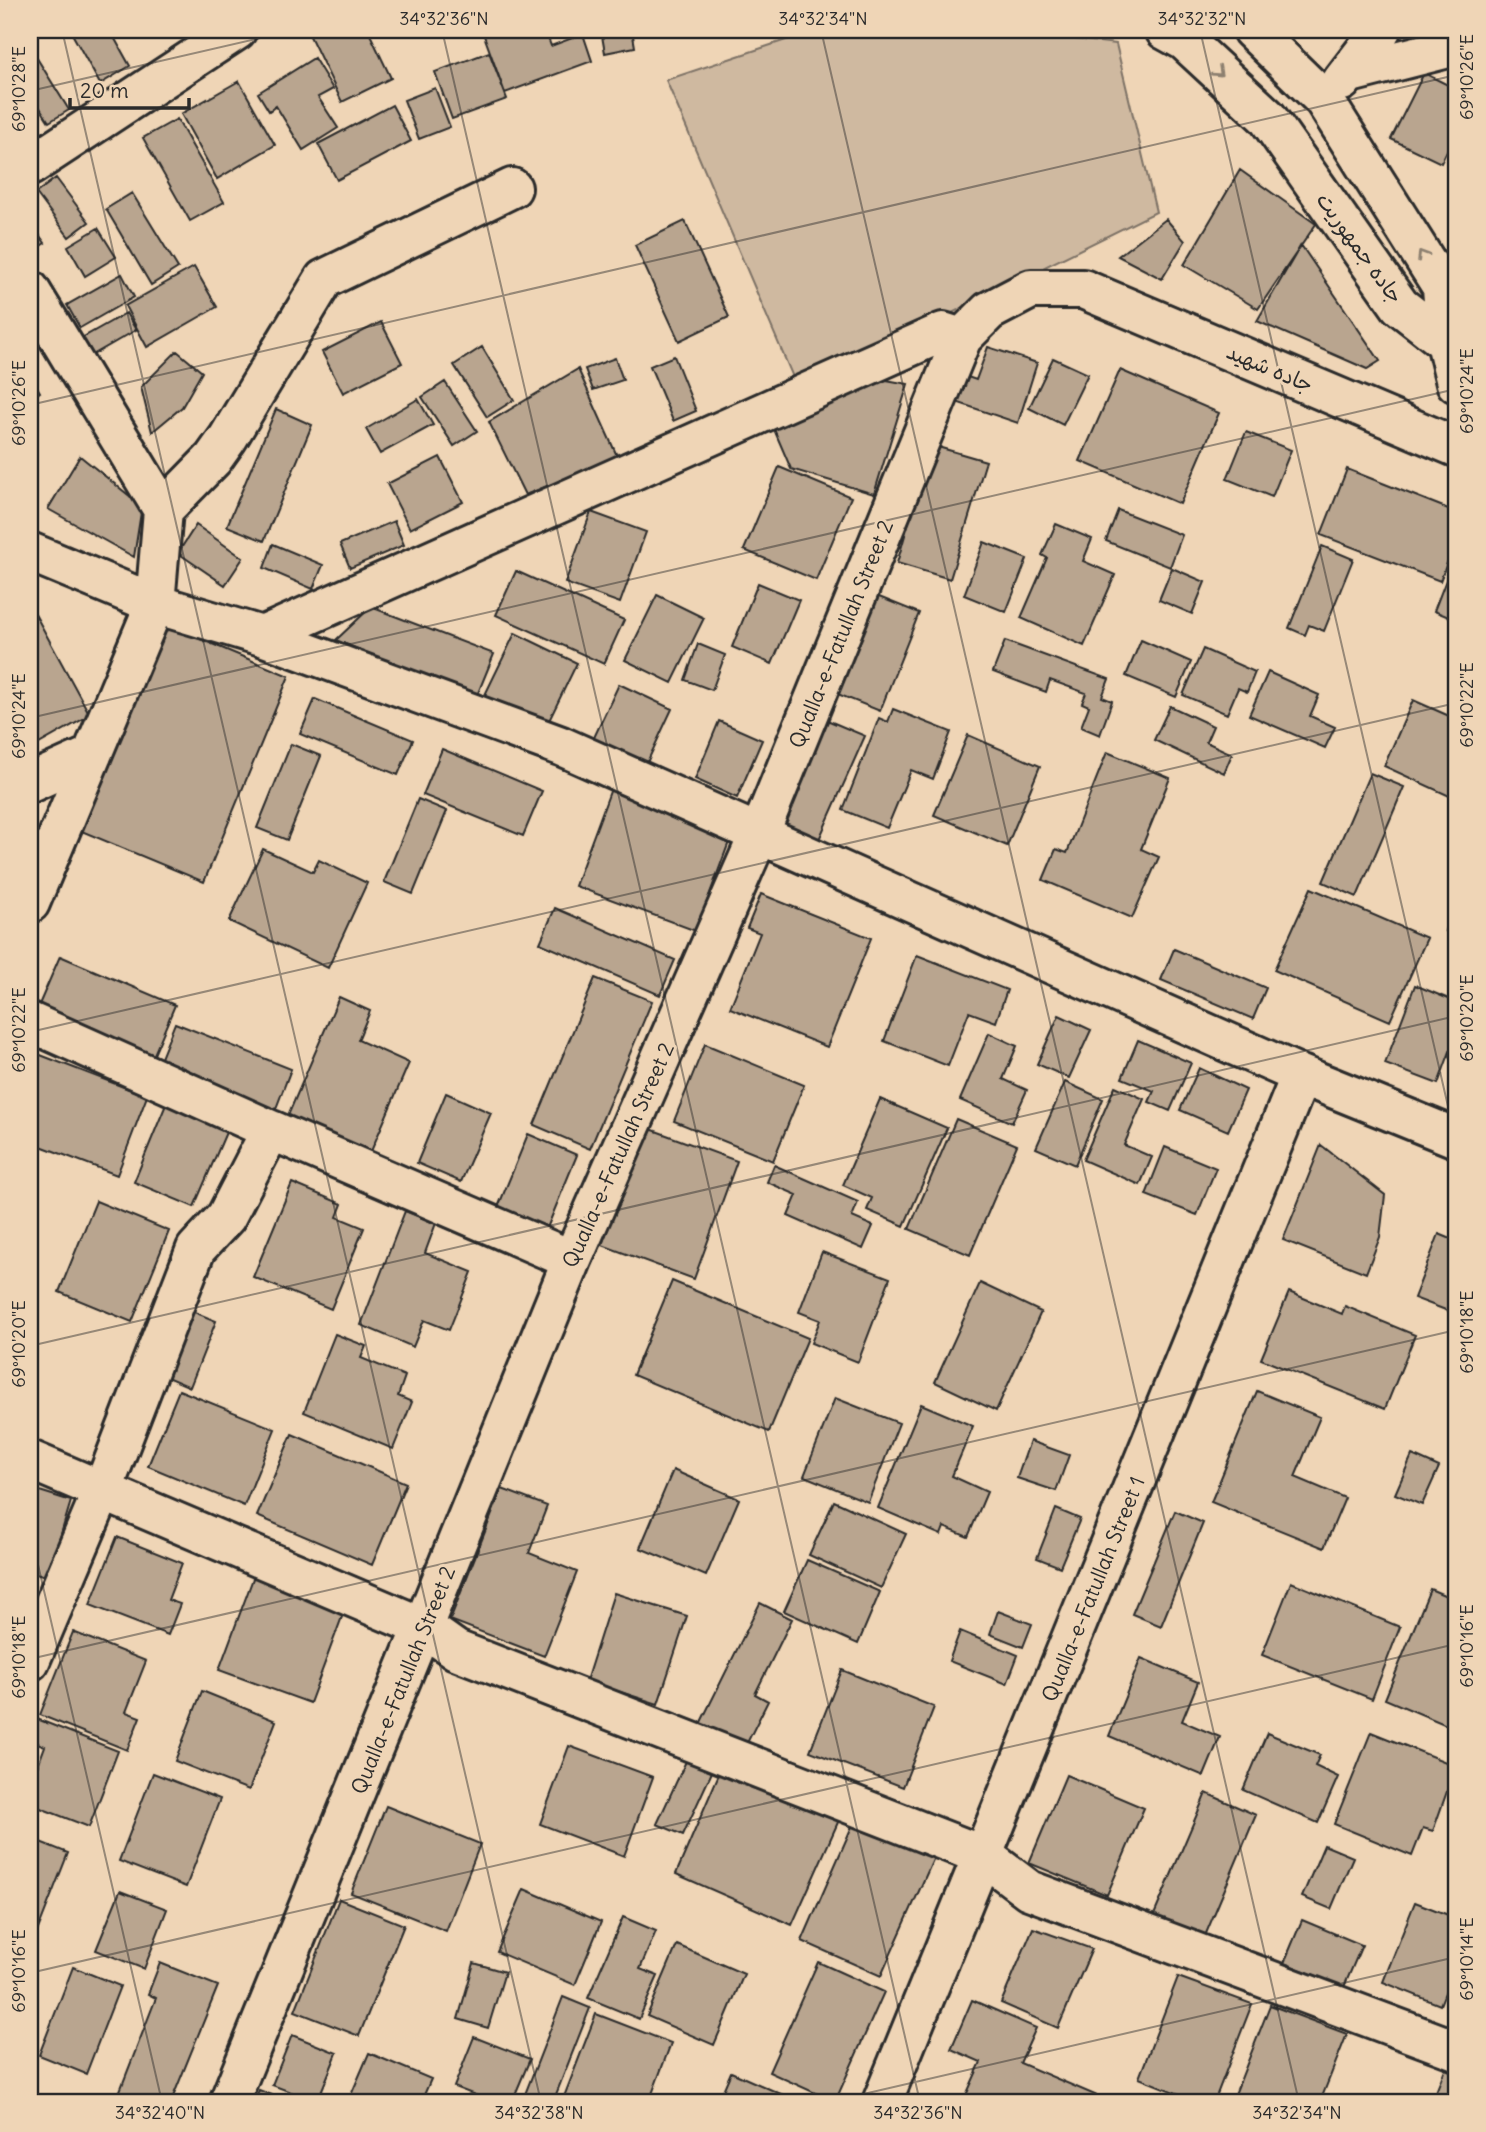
<svg xmlns="http://www.w3.org/2000/svg" width="1486" height="2132" font-family="Delius,'Playpen Sans Arabic',sans-serif">
	<style>
		.green { fill: #cfb9a0; stroke: #7d7266; stroke-width: 2 }
		.building { fill: #b9a58f; stroke: #2b2b2b; stroke-width: 2 }
		.lines { fill: none; stroke-linecap: round; stroke-linejoin: round }
		.minor-casing { stroke: #2b2b2b; stroke-width: 44 }
		.major-casing { stroke: #2b2b2b; stroke-width: 44 }
		.minor { stroke: #efd5b6; stroke-width: 38 }
		.major { stroke: #efd5b6; stroke-width: 38 }
		.oneway { stroke: #8d8070 }
		.ticks { fill: none; stroke: #2b2b2b; stroke-width: 2; stroke-opacity: 0.45 }
		.labels { text-anchor: middle; dominant-baseline: central; stroke-width: 6; stroke-linejoin: round; paint-order: stroke }
		.street-label { font-size: 21px; fill: #2b2b2b; stroke: #efd5b6 }
		.neatline { fill: none; stroke: #2b2b2b; stroke-width: 2.5 }
		.ticks-label { font-size: 18px; text-anchor: middle; fill: #2b2b2b }
	</style>
	<rect width="100%" height="100%" fill="#efd5b6"/>
	<filter id="ink" filterUnits="userSpaceOnUse"><feTurbulence type="fractalNoise" baseFrequency=".0143" numOctaves="2"/><feDisplacementMap in="SourceGraphic" scale="14" xChannelSelector="R" yChannelSelector="G"/><feConvolveMatrix kernelMatrix="1 2 1 2 8 2 1 2 1" color-interpolation-filters="sRGB"/></filter>
	<g filter="url(#ink)">
		<!-- green -->
		<path class="green" d="M816 30H1000L1116 44 1156 212 798 389 666 80Z"/>
		<!-- building -->
		<path class="building" d="M70 30H110L130 66 100 84Z
			M307 30H368L391 78 342 102Z
			M482 30H545L551 46 583 34 592 61 505 93Z
			M601 30H632L635 47 605 53Z
			M30 47 69 110 49 122 30 92Z
			M489 52 507 99 452 119 435 72Z
			M314 58 333 89 318 97 338 128 303 150 276 106 269 111 258 93Z
			M1424 73 1456 89V132L1441 163 1391 139Z
			M239 81 275 145 217 179 181 114Z
			M435 88 450 127 419 139 404 100Z
			M392 105 411 141 337 180 318 144Z
			M177 119 224 202 190 221 143 138Z
			M1240 170 1316 224 1258 309 1184 265Z
			M56 178 89 222 69 237 36 193Z
			M132 193 178 268 151 285 106 209Z
			M1166 219 1185 241 1162 279 1118 256Z
			M685 221 729 317 679 341 635 245Z
			M30 222 45 243 30 253Z
			M98 228 116 257 85 276 68 246Z
			M1301 245 1380 361 1367 369 1257 321Z
			M194 267 217 307 147 347 125 306Z
			M122 274 134 297 80 328 67 305Z
			M126 313 136 330 82 361 73 343Z
			M381 322 402 363 343 393 322 352Z
			M482 347 514 400 487 417 454 365Z
			M988 347 1037 363 1018 423 953 401 962 375 976 380Z
			M177 351 202 372 182 407 152 432 141 387Z
			M674 356 696 411 673 421 650 366Z
			M615 358 623 380 593 390 585 369Z
			M1053 358 1088 374 1063 425 1029 408Z
			M578 369 618 458 525 495 489 422Z
			M1120 370 1219 413 1180 504 1080 461Z
			M30 375 40 392 30 399Z
			M881 379 908 384 874 494 791 469 773 427Z
			M445 382 477 431 454 446 422 397Z
			M418 399 433 425 380 454 366 429Z
			M276 409 312 425 264 541 227 526Z
			M1246 432 1291 450 1272 497 1227 479Z
			M931 445 986 461 950 579 897 563Z
			M80 456 142 506 134 557 48 509Z
			M440 457 463 502 410 529 387 484Z
			M779 467 851 497 816 580 744 550Z
			M1347 469 1456 512V540L1440 581 1321 535Z
			M1118 510 1182 535 1170 567 1106 541Z
			M591 512 646 532 620 603 565 583Z
			M394 521 404 545 350 568 340 544Z
			M1056 524 1092 539 1083 561 1115 575 1084 646 1021 618 1047 558 1042 555Z
			M196 525 243 558 225 585 178 553Z
			M984 542 1027 559 1006 612 964 595Z
			M273 544 323 565 313 589 264 568Z
			M1322 546 1353 559 1324 631 1309 625 1305 635 1289 628Z
			M1456 554V620L1434 611Z
			M1172 568 1205 582 1192 614 1159 600Z
			M516 571 624 620 604 664 496 615Z
			M758 583 799 600 772 664 732 647Z
			M864 591 919 613 880 711 825 689Z
			M657 595 704 618 672 683 625 660Z
			M30 605 90 715 30 749Z
			M371 607 494 654 476 698 336 640Z
			M164 624 289 676 204 882 79 830Z
			M515 633 577 663 544 731 482 701Z
			M1141 640 1191 662 1176 697 1126 676Z
			M1005 641 1109 679 1102 697 1112 701 1100 735 1081 727 1089 706 1082 703 1086 693 1050 680 1046 692 993 672Z
			M698 644 725 655 712 690 685 680Z
			M1203 649 1255 672 1247 692 1238 688 1227 714 1183 695Z
			M1268 672 1319 695 1310 716 1335 727 1325 748 1249 715Z
			M619 684 672 709 644 769 591 744Z
			M315 699 413 740 398 775 300 734Z
			M1413 700 1456 719V799L1384 766Z
			M1170 706 1213 726 1206 742 1232 754 1224 773 1154 740Z
			M893 709 951 732 933 779 911 770 887 828 843 810 879 718 888 722Z
			M827 720 865 736 817 844 780 828Z
			M719 721 762 740 737 798 695 779Z
			M968 735 1040 766 1007 846 934 815Z
			M291 744 321 756 287 840 257 828Z
			M442 749 542 791 523 836 423 795Z
			M1107 752 1170 778 1141 849 1159 857 1132 918 1043 880 1056 849 1067 853Z
			M1370 773 1404 787 1357 897 1323 882Z
			M612 786 733 831 696 931 575 886Z
			M418 799 447 811 413 894 384 882Z
			M263 849 313 872 319 860 367 883 328 968 229 921Z
			M1311 888 1427 938 1390 1021 1274 970Z
			M761 894 871 938 827 1047 730 1008 760 933 747 928Z
			M1456 900V935L1445 931Z
			M555 908 675 960 660 995 540 943Z
			M1174 949 1266 988 1253 1019 1161 980Z
			M917 955 1007 990 996 1022 969 1012 948 1066 884 1041Z
			M60 956 175 1005 150 1064 35 1014Z
			M595 978 652 1001 590 1149 534 1125Z
			M1415 985 1456 1002V1035L1438 1084 1385 1064Z
			M339 997 370 1011 358 1040 409 1063 369 1156 286 1120Z
			M1059 1015 1091 1030 1069 1078 1037 1064Z
			M175 1023 291 1069 272 1119 155 1073Z
			M989 1033 1017 1046 1003 1079 1027 1090 1012 1123 960 1100Z
			M1138 1040 1191 1063 1170 1111 1149 1102 1154 1091 1122 1078Z
			M705 1044 804 1085 773 1161 674 1121Z
			M30 1051 147 1096 117 1175 30 1142Z
			M1199 1068 1246 1090 1228 1131 1180 1110Z
			M1065 1082 1103 1099 1075 1165 1036 1148Z
			M1115 1086 1144 1099 1124 1145 1152 1157 1140 1185 1083 1160Z
			M446 1093 491 1113 461 1182 417 1163Z
			M169 1097 230 1123 194 1207 134 1182Z
			M880 1099 947 1128 904 1226 867 1210 872 1198 843 1185Z
			M956 1119 1017 1145 970 1255 909 1229Z
			M645 1127 737 1161 694 1279 602 1245Z
			M528 1134 577 1155 543 1238 494 1217Z
			M1321 1145 1385 1195 1380 1237 1366 1273 1283 1240Z
			M1165 1147 1216 1168 1197 1215 1146 1195Z
			M774 1165 858 1202 852 1217 873 1226 863 1249 788 1216 797 1195 767 1182Z
			M292 1183 342 1204 337 1217 364 1228 331 1309 253 1277Z
			M96 1201 169 1231 132 1322 59 1292Z
			M405 1211 436 1223 425 1253 472 1272 449 1330 424 1320 413 1347 361 1325Z
			M1439 1234 1456 1241V1314L1414 1298Z
			M822 1252 890 1278 858 1362 811 1343 820 1320 799 1312Z
			M672 1281 808 1338 769 1432 633 1375Z
			M980 1283 1041 1312 996 1411 935 1382Z
			M1289 1292 1342 1314 1345 1306 1415 1335 1385 1409 1261 1359Z
			M187 1309 216 1321 190 1387 162 1375Z
			M335 1334 366 1346 361 1358 405 1376 398 1396 412 1402 393 1449 304 1412Z
			M179 1390 275 1429 244 1506 148 1466Z
			M1257 1391 1320 1417 1295 1477 1345 1498 1324 1548 1211 1502Z
			M835 1398 899 1423 868 1502 804 1476Z
			M921 1404 973 1426 952 1476 987 1492 968 1537 944 1527 941 1535 878 1508Z
			M292 1434 406 1483 372 1565 257 1516Z
			M1030 1441 1069 1455 1056 1491 1017 1478Z
			M1412 1455 1439 1467 1422 1505 1395 1494Z
			M673 1470 739 1499 706 1576 640 1548Z
			M30 1488 71 1501 48 1577 30 1571Z
			M502 1489 547 1506 529 1553 577 1572 544 1656 450 1620Z
			M834 1501 906 1534 881 1588 809 1555Z
			M1056 1509 1080 1519 1060 1567 1037 1558Z
			M1175 1511 1203 1523 1161 1626 1132 1614Z
			M117 1537 182 1563 168 1600 180 1604 168 1635 90 1605Z
			M807 1560 880 1592 858 1644 784 1611Z
			M255 1573 346 1606 310 1703 219 1670Z
			M1291 1582 1400 1627 1372 1699 1262 1655Z
			M1430 1589 1456 1600V1729L1385 1699Z
			M614 1593 687 1616 658 1704 586 1681Z
			M760 1603 792 1619 755 1694 768 1701 745 1747 700 1724Z
			M998 1611 1032 1624 1023 1647 990 1634Z
			M960 1631 1018 1655 1007 1684 949 1661Z
			M73 1632 146 1661 126 1712 140 1717 127 1750 40 1715Z
			M1141 1658 1198 1682 1182 1721 1220 1737 1204 1776 1109 1736Z
			M842 1670 934 1707 903 1787 810 1751Z
			M202 1691 276 1721 249 1790 175 1761Z
			M37 1719 118 1751 89 1827 30 1804V1787L45 1746 30 1740Z
			M1371 1732 1456 1766 1433 1831 1423 1828 1412 1856 1334 1824Z
			M1267 1733 1320 1755 1315 1766 1338 1777 1318 1823 1243 1790Z
			M569 1746 653 1777 624 1856 540 1824Z
			M686 1761 712 1772 683 1835 657 1824Z
			M722 1767 839 1820 792 1925 676 1874Z
			M153 1773 220 1799 186 1887 119 1861Z
			M1066 1775 1144 1808 1107 1895 1029 1863Z
			M1206 1793 1256 1815 1205 1936 1154 1915Z
			M386 1806 480 1844 446 1931 351 1893Z
			M856 1817 936 1853 881 1976 802 1941Z
			M30 1838 68 1853 35 1937 30 1935Z
			M1324 1845 1353 1857 1331 1909 1302 1897Z
			M524 1889 601 1922 575 1985 497 1952Z
			M120 1891 167 1909 144 1969 96 1950Z
			M339 1899 404 1925 359 2036 295 2011Z
			M1415 1902 1456 1918V1965L1440 2005 1383 1982Z
			M623 1917 656 1931 640 1969 658 1976 639 2019 588 1998Z
			M1302 1920 1362 1945 1344 1987 1284 1963Z
			M1033 1928 1092 1949 1058 2028 1001 2003Z
			M677 1945 744 1974 714 2045 647 2016Z
			M818 1962 884 1992 835 2102 769 2072Z
			M160 1963 218 1986 171 2102H135L118 2096 156 1998 148 1994Z
			M474 1963 505 1972 488 2028 458 2019Z
			M73 1967 120 1986 86 2074 39 2055Z
			M1178 1977 1252 2004 1214 2102H1199L1139 2078Z
			M563 1997 590 2008 553 2102H522Z
			M972 2000 1036 2028 1020 2063 1102 2098 1100 2102H963L981 2062 951 2049Z
			M1270 2005 1347 2034 1320 2102H1232Z
			M596 2014 671 2043 649 2102H562Z
			M292 2035 337 2053 317 2102 272 2085Z
			M474 2037 530 2059 512 2102H493L454 2087Z
			M369 2053 431 2079 421 2102H348Z
			M1445 2069 1456 2073V2102H1432Z
			M731 2072 799 2102H718Z
			M259 2090 290 2102H254Z"/>
		<g class="lines">
			<defs>
				<path id="minor" d="M1350 73 1456 46
					M1342 81 1381 30
					M30 166 237 30
					M30 290 163 510 155 604 30 903
					M163 510 213 459 228 438 324 279 512 188
					M30 552 155 604 262 636 561 746 1301 1075 1456 1138
					M262 636 943 332 962 338
					M30 783 92 755
					M30 1022 271 1130
					M30 1460 425 1628 456 1650 984 1856 1029 1890 1456 2050
					M30 1661 103 1489 196 1249 226 1217 271 1130 572 1260
					M229 2102 572 1260 760 832 962 338 989 311 1031 289H1083L1456 447
					M882 2102 1301 1075"/>
				<path id="major" d="M1165 30 1185 41 1267 117 1400 306 1446 342
					M1252 30 1324 100 1442 287 1446 342 1456 383"/>
			</defs>
			<!-- minor casing -->
			<use href="#minor" class="minor-casing"/>
			<!-- major casing -->
			<use href="#major" class="major-casing"/>
			<!-- minor -->
			<use href="#minor" class="minor"/>
			<!-- major -->
			<use href="#major" class="major"/>
		</g>
		<!-- one-way arrows -->
		<defs><path id="oneway-chevron" d="M-2-3.5L2.5 0L-2 3.5" fill="none" stroke-width="1.6" stroke-linecap="round" stroke-linejoin="round" transform="scale(1.75)"/></defs>
		<g class="oneway">
			<use href="#oneway-chevron" transform="translate(1218 72) rotate(43)"/>
			<use href="#oneway-chevron" transform="translate(1422 255) rotate(-122)"/>
		</g>
	</g>
	<!-- ticks -->
	<path class="ticks" d="M62 30 541 2102M442 30 920 2102M821 30 1299 2102M1200 30 1456 1141M30 91 295 30M30 405 1456 75M30 718 1456 389M30 1032 1456 703M30 1346 1456 1016M30 1530 162 2102M30 1659 1456 1330M30 1973 1456 1644M829 2102 1456 1957"/>
	<g class="labels">
		<!-- street labels -->
		<g class="street-label">
			<text transform="translate(1360 248) rotate(54)">جاده جمهوریت</text>
			<text transform="translate(1270 368) rotate(23)">جاده شهید</text>
			<text transform="translate(841 634) rotate(-68)">Qualla-e-Fatullah Street 2</text>
			<text transform="translate(618 1155) rotate(-66)">Qualla-e-Fatullah Street 2</text>
			<text transform="translate(1093 1589) rotate(-68)">Qualla-e-Fatullah Street 1</text>
			<text transform="translate(403 1680) rotate(-68)">Qualla-e-Fatullah Street 2</text>
		</g>
	</g>
	<!-- margin -->
	<rect width="1486" height="2132" fill="none" stroke="#efd5b6" stroke-width="77"/>
	<!-- scale -->
	<path d="M70 98v10h119v-10" fill="none" stroke="#2b2b2b" stroke-width="3.5"/>
	<text x="80" y="98" font-size="21" fill="#2b2b2b" stroke="#efd5b6" stroke-width="5" paint-order="stroke">20 m</text>
	<rect x="38" y="38" width="1410" height="2056" class="neatline"/>
	<g class="ticks-label">
		<text x="444" y="25">34°32'36"N</text>
		<text x="823" y="25">34°32'34"N</text>
		<text x="1202" y="25">34°32'32"N</text>
		<text transform="translate(1467 77) rotate(-90)" y="6">69°10'26"E</text>
		<text transform="translate(19 89) rotate(-90)" y="6">69°10'28"E</text>
		<text transform="translate(1467 391) rotate(-90)" y="6">69°10'24"E</text>
		<text transform="translate(19 403) rotate(-90)" y="6">69°10'26"E</text>
		<text transform="translate(1467 705) rotate(-90)" y="6">69°10'22"E</text>
		<text transform="translate(19 716) rotate(-90)" y="6">69°10'24"E</text>
		<text transform="translate(1467 1018) rotate(-90)" y="6">69°10'20"E</text>
		<text transform="translate(19 1030) rotate(-90)" y="6">69°10'22"E</text>
		<text transform="translate(1467 1332) rotate(-90)" y="6">69°10'18"E</text>
		<text transform="translate(19 1344) rotate(-90)" y="6">69°10'20"E</text>
		<text transform="translate(1467 1646) rotate(-90)" y="6">69°10'16"E</text>
		<text transform="translate(19 1657) rotate(-90)" y="6">69°10'18"E</text>
		<text transform="translate(1467 1959) rotate(-90)" y="6">69°10'14"E</text>
		<text transform="translate(19 1971) rotate(-90)" y="6">69°10'16"E</text>
		<text x="160" y="2119">34°32'40"N</text>
		<text x="539" y="2119">34°32'38"N</text>
		<text x="918" y="2119">34°32'36"N</text>
		<text x="1297" y="2119">34°32'34"N</text>
	</g>
</svg>
